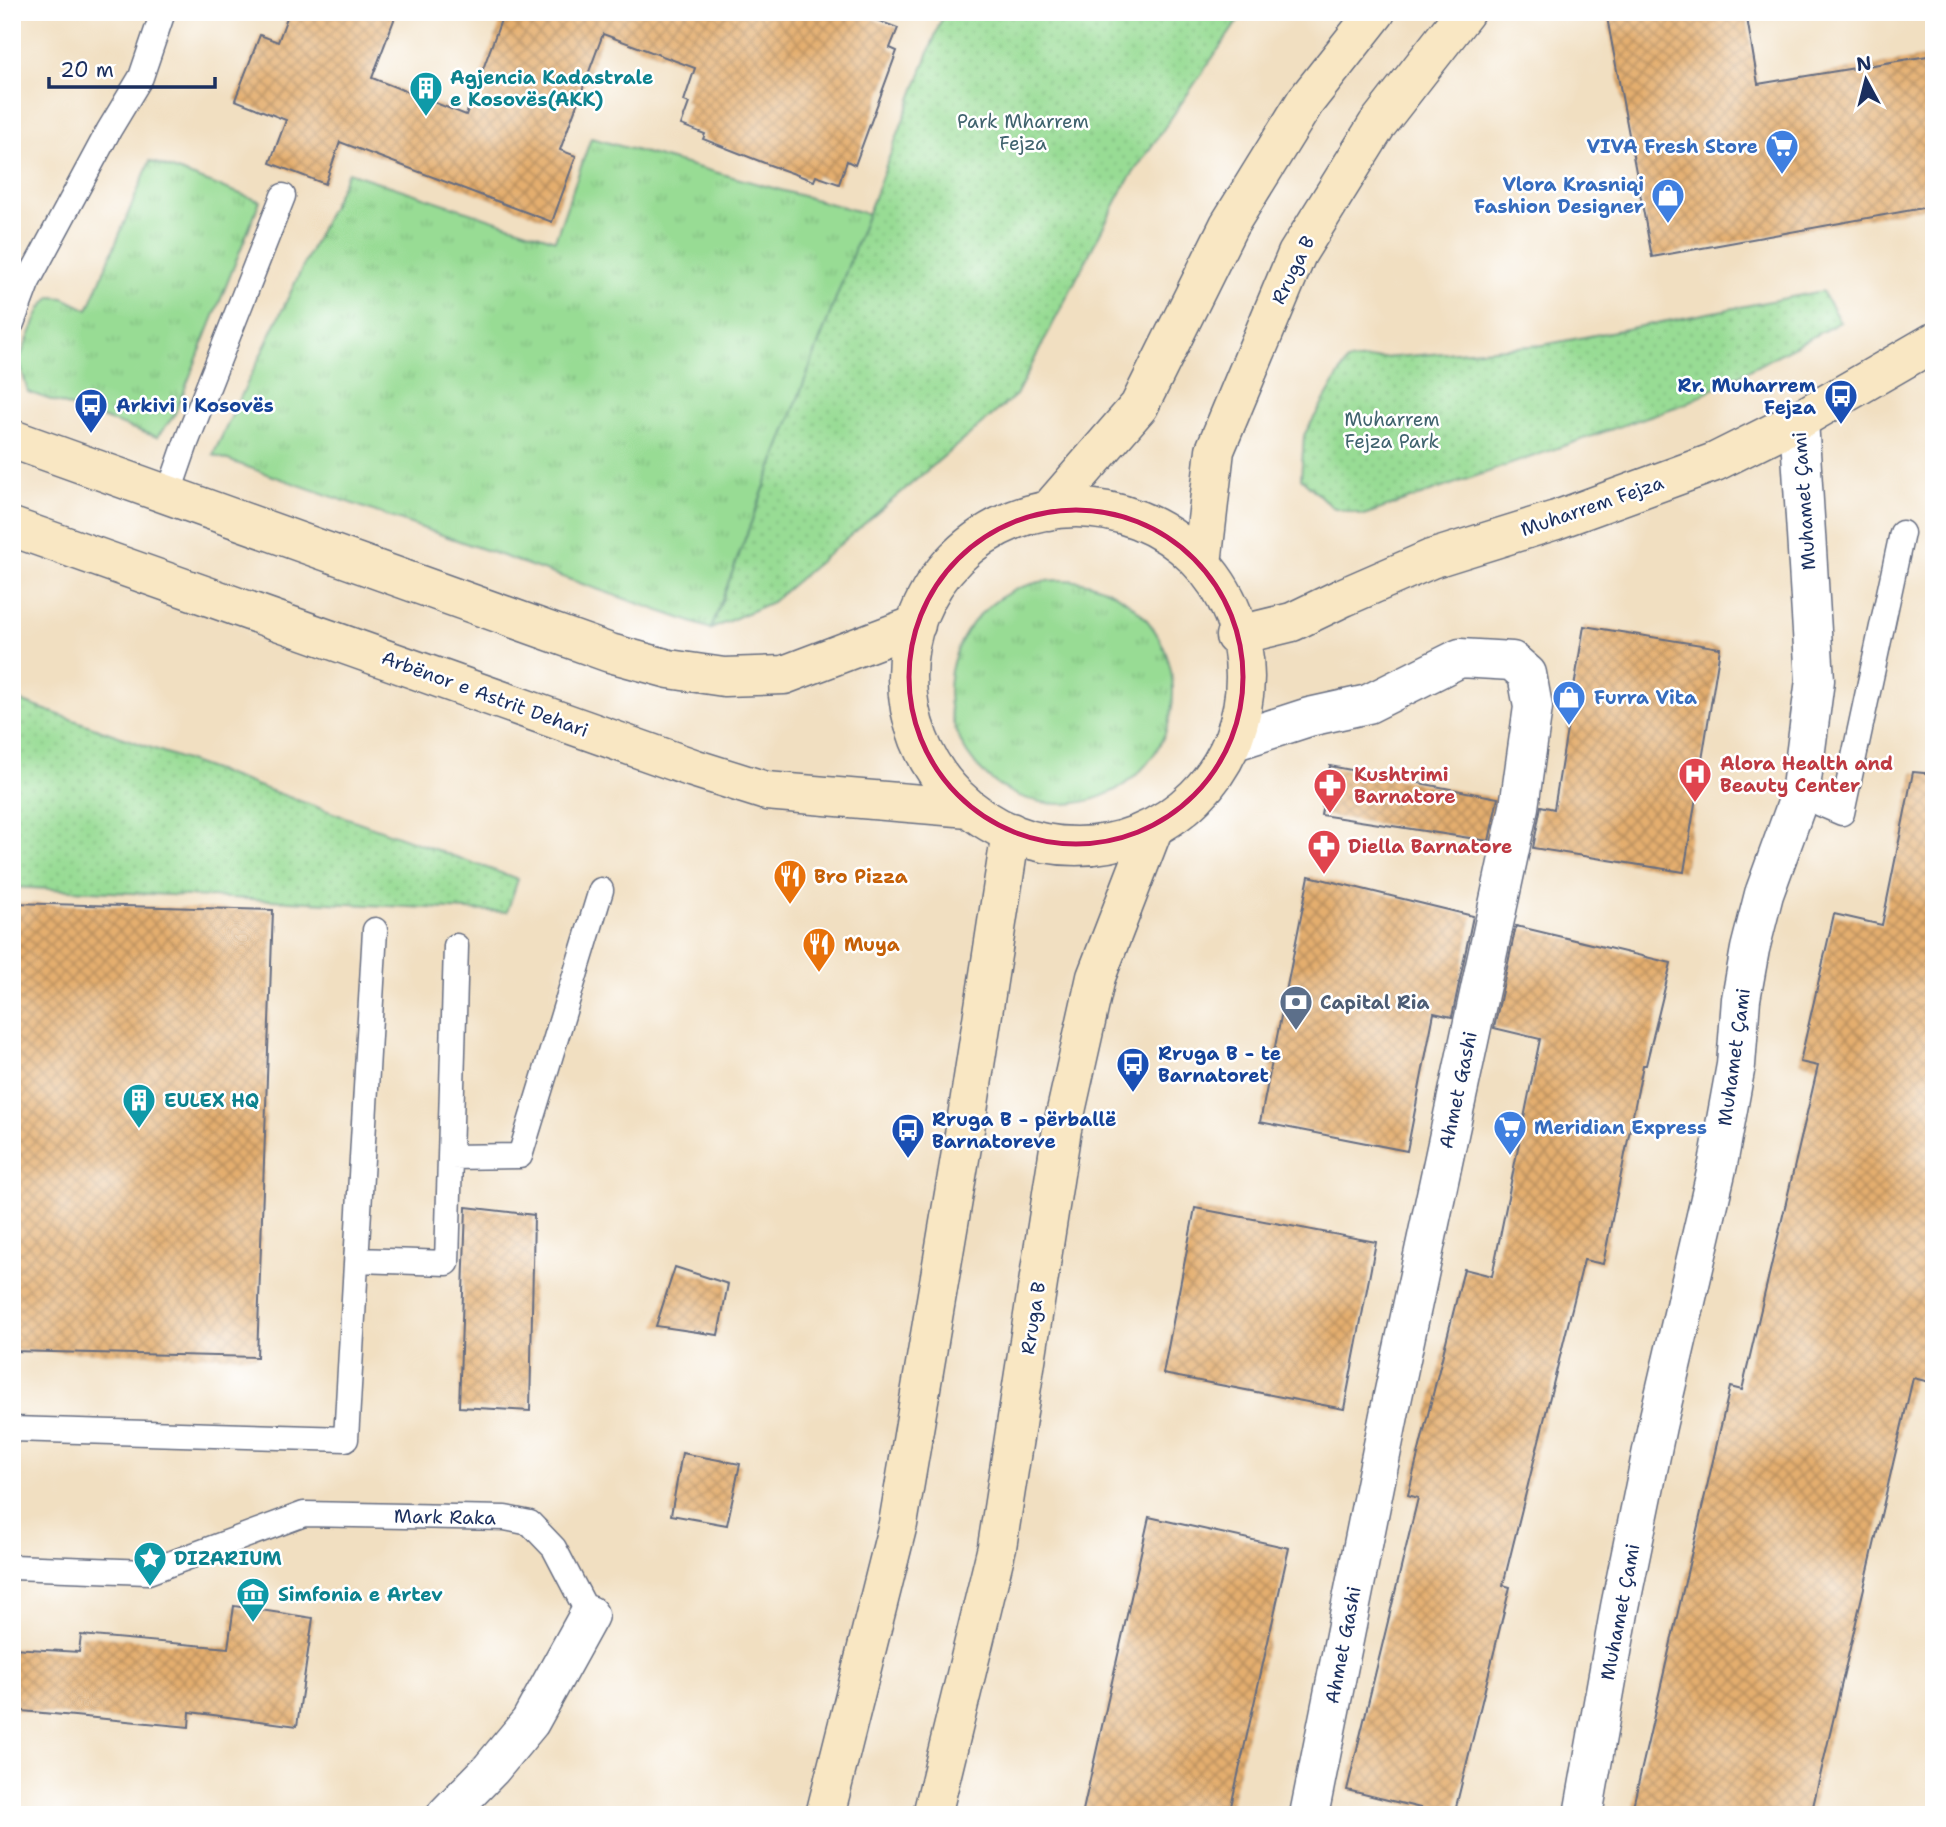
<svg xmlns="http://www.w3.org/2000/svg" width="1946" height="1827" font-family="'Shantell Sans',sans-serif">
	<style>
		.grass { fill: url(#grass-tufts); stroke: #5a8679; stroke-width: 2 }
		.park { fill: url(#park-dots); stroke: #5a8679; stroke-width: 2 }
		.building { fill: url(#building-cross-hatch) }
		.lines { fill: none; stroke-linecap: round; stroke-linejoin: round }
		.lane-casing { stroke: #666d81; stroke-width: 27 }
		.street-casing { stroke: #666d81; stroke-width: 41 }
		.secondary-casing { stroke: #666d81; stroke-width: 41 }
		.lane { stroke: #fff; stroke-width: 24 }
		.street { stroke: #fff; stroke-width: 38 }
		.secondary { stroke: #f9e7c3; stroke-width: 38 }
		.marked { fill: none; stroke: #c2185b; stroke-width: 5; stroke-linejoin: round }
		.labels { text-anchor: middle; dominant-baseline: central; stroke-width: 5; stroke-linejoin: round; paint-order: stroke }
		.culture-label { font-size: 19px; font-weight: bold; fill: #0d838f; stroke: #fff; text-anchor: start }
		.park-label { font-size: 19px; fill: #40636e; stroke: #fff }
		.shop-label { font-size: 19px; font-weight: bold; fill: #366cbe; stroke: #fff; text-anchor: end }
		.street-label { font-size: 19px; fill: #1b2f5e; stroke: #fff }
		.transit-label { font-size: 19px; font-weight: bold; fill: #164399; stroke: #fff; text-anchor: start }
		.health-label { font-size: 19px; font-weight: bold; fill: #be3a42; stroke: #fff; text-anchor: start }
		.food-label { font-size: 19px; font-weight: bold; fill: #c56008; stroke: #fff; text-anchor: start }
		.service-label { font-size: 19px; font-weight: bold; fill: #4e5e75; stroke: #fff; text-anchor: start }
	</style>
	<defs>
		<pattern id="grass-tufts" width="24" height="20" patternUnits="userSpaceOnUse" patternTransform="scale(1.75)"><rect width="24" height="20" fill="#98dc94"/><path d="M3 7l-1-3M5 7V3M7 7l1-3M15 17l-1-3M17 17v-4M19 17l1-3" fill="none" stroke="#82bd82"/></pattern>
		<pattern id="park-dots" width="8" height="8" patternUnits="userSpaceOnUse" patternTransform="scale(1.75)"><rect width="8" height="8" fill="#98dc94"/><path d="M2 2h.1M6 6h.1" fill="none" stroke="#82bd82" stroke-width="1.8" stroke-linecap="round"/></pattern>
		<pattern id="building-cross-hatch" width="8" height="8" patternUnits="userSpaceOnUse" patternTransform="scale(1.75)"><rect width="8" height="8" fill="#e4ae6e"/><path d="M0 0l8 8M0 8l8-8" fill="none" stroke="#b88e5e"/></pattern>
	</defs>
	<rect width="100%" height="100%" fill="#fff"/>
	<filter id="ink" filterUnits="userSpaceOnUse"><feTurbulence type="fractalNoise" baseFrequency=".0143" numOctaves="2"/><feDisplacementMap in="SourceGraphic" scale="14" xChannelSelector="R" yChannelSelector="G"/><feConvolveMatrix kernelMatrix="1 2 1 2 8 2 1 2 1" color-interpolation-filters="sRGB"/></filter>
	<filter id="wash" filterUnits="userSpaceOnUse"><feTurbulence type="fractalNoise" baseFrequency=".00686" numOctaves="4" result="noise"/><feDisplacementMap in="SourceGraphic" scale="28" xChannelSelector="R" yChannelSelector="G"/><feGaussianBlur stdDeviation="1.57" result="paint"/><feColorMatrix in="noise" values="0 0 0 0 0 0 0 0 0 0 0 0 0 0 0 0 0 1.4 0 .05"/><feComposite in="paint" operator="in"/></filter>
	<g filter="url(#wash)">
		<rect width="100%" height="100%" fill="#f1dfc1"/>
		<!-- grass -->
		<path class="grass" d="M591 138 868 214 711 629 213 455 348 172 555 240Z
			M150 161 260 201 174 416 157 437 28 392 19 360 41 308 51 297 64 298 88 310Z
			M949 692a112 112 0 1 1 224 0a112 112 0 1 1-224 0Z"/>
		<!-- park -->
		<path class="park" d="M944 12H1244L1125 185 1016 395 772 602 711 629Z
			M1822 291 1840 322 1687 403 1364 515 1332 507 1301 478 1304 435 1347 361 1543 345Z
			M12 698 518 879 507 912 12 887Z"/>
		<g id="blocks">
			<!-- building -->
			<path class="building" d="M289 12H397L372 78 466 115 504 12H855L898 28 890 48 897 51 855 165 847 161 839 184 816 176 814 181 767 164 703 139 705 134 681 125 689 103 684 101 695 68 603 34 560 150 576 156 552 222 340 142 325 184 270 163 286 120 235 100 260 35 278 42Z
				M1606 12H1746L1758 84 1934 55V206L1652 257Z
				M1584 626 1720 648 1684 872 1533 848 1541 806 1554 809Z
				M1330 766 1498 798 1489 841 1321 815Z
				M1913 772 1934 774V1383L1913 1378 1811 1815H1631L1730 1387 1742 1390 1818 1066 1800 1062 1834 914 1882 925Z
				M1309 876 1473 916 1452 1017 1434 1013 1407 1151 1260 1122Z
				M12 903 273 910 257 1357 12 1351Z
				M1516 926 1671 963 1646 1065H1643L1603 1264 1584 1260 1503 1585 1510 1587 1454 1815H1449L1347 1790 1418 1498 1408 1495 1464 1269 1492 1276 1540 1039 1494 1028Z
				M466 1207 534 1215 530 1411 459 1407Z
				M1195 1208 1376 1242 1344 1409 1163 1374Z
				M675 1267 728 1284 718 1335 656 1326Z
				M682 1453 740 1464 727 1525 671 1515Z
				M1149 1517 1289 1548 1229 1815H1082Z
				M234 1606 313 1618 297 1726 190 1712 189 1727 12 1710V1648L79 1652 81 1635 228 1648Z"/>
		</g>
	</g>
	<g filter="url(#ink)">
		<use href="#blocks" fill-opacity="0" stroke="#666d81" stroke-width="2"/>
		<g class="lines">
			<defs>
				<path id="lane" d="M12 323 27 283 109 130 141 77 163 12
					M168 495 186 443 283 196
					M1800 795 1842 813 1902 533
					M450 1157 520 1156 601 890
					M358 1260 447 1263 456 946
					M12 1429 346 1439 375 930
					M12 1567 148 1572 304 1514 505 1518 530 1523 554 1548 589 1615"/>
				<path id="street" d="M1232 742 1309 717 1368 704 1460 658 1512 661 1527 674 1533 707 1519 807 1390 1410 1309 1815
					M446 1815 491 1769 530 1722 589 1615
					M1583 1815 1620 1607 1657 1426 1718 1164 1736 1065 1741 999 1750 949 1764 894 1800 795 1815 680 1799 420"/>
				<path id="secondary" d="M12 439 610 653 669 669 724 677 784 675 916 625
					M907 677a169 169 0 1 1 338 0a169 169 0 1 1-338 0Z
					M1048 511 1139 406 1229 225 1305 102 1376 12
					M12 527 693 768 766 791 969 808
					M1202 564 1215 450 1297 254 1377 125 1465 12
					M1235 636 1292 622 1344 597 1431 559 1556 520 1715 462 1799 420 1934 342
					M825 1815 898 1524 967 1117 1011 832
					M932 1815 997 1547 1062 1129 1096 977 1154 827"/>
			</defs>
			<!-- lane casing -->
			<use href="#lane" class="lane-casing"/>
			<!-- street casing -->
			<use href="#street" class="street-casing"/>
			<!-- secondary casing -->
			<use href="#secondary" class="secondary-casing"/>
			<!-- lane -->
			<use href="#lane" class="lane"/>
			<!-- street -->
			<use href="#street" class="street"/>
			<!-- secondary -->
			<use href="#secondary" class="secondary"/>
		</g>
	</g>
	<!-- marked area -->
	<path class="marked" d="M909 677a167 167 0 1 1 334 0a167 167 0 1 1-334 0Z"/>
	<!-- icons -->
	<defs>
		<symbol id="building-pin" viewBox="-11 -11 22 30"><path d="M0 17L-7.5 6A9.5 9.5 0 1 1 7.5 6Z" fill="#0f9aa8" stroke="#fff"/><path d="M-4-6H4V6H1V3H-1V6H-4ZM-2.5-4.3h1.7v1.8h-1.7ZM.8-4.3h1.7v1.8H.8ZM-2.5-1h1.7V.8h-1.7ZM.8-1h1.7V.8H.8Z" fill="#fff"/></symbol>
		<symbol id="supermarket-pin" viewBox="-11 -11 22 30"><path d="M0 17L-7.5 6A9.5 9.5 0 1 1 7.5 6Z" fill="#3f7fe0" stroke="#fff"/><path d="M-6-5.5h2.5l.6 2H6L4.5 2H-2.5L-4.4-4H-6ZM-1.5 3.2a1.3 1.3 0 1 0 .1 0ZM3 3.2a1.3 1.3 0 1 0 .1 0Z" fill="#fff"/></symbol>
		<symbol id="shop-pin" viewBox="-11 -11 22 30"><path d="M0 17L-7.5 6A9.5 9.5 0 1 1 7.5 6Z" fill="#3f7fe0" stroke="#fff"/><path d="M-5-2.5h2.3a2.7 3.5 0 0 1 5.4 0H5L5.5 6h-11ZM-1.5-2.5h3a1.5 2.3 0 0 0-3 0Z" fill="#fff"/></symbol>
		<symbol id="bus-pin" viewBox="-11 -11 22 30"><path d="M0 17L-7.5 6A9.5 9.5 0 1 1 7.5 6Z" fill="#1a4fb4" stroke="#fff"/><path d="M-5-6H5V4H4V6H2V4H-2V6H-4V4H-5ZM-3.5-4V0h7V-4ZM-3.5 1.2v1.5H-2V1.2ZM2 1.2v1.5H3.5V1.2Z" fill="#fff"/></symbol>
		<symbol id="hospital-pin" viewBox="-11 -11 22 30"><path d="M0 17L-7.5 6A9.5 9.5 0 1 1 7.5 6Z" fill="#e0444e" stroke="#fff"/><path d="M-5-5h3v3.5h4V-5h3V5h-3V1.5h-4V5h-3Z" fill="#fff"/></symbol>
		<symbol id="pharmacy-pin" viewBox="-11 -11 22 30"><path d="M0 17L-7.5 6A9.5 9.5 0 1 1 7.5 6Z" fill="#e0444e" stroke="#fff"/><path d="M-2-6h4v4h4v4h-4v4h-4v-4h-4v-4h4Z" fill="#fff"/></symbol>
		<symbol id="restaurant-pin" viewBox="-11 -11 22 30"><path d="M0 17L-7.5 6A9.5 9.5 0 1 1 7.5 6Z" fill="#e8710a" stroke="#fff"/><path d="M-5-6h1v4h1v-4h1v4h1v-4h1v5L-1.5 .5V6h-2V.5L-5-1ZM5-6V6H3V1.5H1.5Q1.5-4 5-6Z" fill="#fff"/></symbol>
		<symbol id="bank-pin" viewBox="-11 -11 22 30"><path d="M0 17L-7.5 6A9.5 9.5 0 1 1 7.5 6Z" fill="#5c6f8a" stroke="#fff"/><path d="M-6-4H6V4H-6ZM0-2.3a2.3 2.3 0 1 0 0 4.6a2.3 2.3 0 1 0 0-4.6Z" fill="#fff"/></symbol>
		<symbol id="sight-pin" viewBox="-11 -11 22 30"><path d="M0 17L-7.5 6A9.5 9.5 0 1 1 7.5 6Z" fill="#0f9aa8" stroke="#fff"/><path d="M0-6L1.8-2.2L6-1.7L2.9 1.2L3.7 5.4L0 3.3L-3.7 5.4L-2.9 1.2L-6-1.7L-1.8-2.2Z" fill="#fff"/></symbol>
		<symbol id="museum-pin" viewBox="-11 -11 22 30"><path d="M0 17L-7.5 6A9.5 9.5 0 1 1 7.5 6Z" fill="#0f9aa8" stroke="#fff"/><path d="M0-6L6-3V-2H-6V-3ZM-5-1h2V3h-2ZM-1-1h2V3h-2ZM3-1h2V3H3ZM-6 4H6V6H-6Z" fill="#fff"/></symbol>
	</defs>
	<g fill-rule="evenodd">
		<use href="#building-pin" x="407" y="69" width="38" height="52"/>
		<use href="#supermarket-pin" x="1763" y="127" width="38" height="52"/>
		<use href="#shop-pin" x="1649" y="176" width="38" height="52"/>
		<use href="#bus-pin" x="1822" y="377" width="38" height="52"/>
		<use href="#bus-pin" x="72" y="386" width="38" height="52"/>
		<use href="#shop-pin" x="1550" y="678" width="38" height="52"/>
		<use href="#hospital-pin" x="1676" y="755" width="38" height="52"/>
		<use href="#pharmacy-pin" x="1311" y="766" width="38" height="52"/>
		<use href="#pharmacy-pin" x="1305" y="827" width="38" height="52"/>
		<use href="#restaurant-pin" x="771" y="857" width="38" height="52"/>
		<use href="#restaurant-pin" x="800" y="925" width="38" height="52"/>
		<use href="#bank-pin" x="1277" y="983" width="38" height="52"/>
		<use href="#bus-pin" x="1114" y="1045" width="38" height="52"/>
		<use href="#building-pin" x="120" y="1081" width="38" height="52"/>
		<use href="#supermarket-pin" x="1491" y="1108" width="38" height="52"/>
		<use href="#bus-pin" x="889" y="1111" width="38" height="52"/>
		<use href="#sight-pin" x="131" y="1539" width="38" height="52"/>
		<use href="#museum-pin" x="234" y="1575" width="38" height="52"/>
	</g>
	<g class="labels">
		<!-- culture labels -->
		<g class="culture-label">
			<text x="450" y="77">Agjencia Kadastrale<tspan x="450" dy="22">e Kosovës(AKK)</tspan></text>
			<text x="164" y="1100">EULEX HQ</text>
			<text x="174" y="1558">DIZARIUM</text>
			<text x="278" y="1594">Simfonia e Artev</text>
		</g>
		<!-- park labels -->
		<g class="park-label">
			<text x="1023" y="121">Park Mharrem<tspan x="1023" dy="22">Fejza</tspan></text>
			<text x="1392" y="419">Muharrem<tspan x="1392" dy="22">Fejza Park</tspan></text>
		</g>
		<!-- shop labels -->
		<g class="shop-label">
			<text x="1758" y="146">VIVA Fresh Store</text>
			<text x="1644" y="184">Vlora Krasniqi<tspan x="1644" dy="22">Fashion Designer</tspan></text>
			<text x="1594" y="697" text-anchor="start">Furra Vita</text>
			<text x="1534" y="1127" text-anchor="start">Meridian Express</text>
		</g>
		<!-- street labels -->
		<g class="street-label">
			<text transform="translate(1293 270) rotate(-64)">Rruga B</text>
			<text transform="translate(1804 501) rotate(-94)">Muhamet Çami</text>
			<text transform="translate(1592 506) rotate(-19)">Muharrem Fejza</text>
			<text transform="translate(485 694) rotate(20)">Arbënor e Astrit Dehari</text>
			<text transform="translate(1734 1057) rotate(-82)">Muhamet Çami</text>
			<text transform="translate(1458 1090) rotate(-78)">Ahmet Gashi</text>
			<text transform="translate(1033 1318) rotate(-81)">Rruga B</text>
			<text transform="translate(445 1517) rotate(1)">Mark Raka</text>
			<text transform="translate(1620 1612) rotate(-79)">Muhamet Çami</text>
			<text transform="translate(1343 1645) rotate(-79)">Ahmet Gashi</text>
		</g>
		<!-- transit labels -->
		<g class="transit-label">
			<text x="1816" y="385" text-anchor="end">Rr. Muharrem<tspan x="1816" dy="22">Fejza</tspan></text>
			<text x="116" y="405">Arkivi i Kosovës</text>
			<text x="1158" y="1053">Rruga B - te<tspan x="1158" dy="22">Barnatoret</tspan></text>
			<text x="932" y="1119">Rruga B - përballë<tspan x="932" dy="22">Barnatoreve</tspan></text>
		</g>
		<!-- health labels -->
		<g class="health-label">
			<text x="1720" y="763">Alora Health and<tspan x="1720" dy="22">Beauty Center</tspan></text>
			<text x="1354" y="774">Kushtrimi<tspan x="1354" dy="22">Barnatore</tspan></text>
			<text x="1348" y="846">Diella Barnatore</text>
		</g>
		<!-- food labels -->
		<g class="food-label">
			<text x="814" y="876">Bro Pizza</text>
			<text x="844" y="944">Muya</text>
		</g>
		<!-- service labels -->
		<g class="service-label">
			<text x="1320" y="1002">Capital Ria</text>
		</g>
	</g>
	<!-- margin -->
	<rect width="1946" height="1827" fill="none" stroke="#fff" stroke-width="42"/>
	<!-- north arrow -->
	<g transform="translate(1866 80) rotate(353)" stroke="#ffffff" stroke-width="5" paint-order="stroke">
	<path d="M0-5L12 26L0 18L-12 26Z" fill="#1b2f5e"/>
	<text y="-10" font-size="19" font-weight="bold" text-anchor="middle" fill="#1b2f5e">N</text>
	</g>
	<!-- scale -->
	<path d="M49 77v10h166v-10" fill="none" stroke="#1b2f5e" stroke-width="3.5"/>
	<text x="60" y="77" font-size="21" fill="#1b2f5e" stroke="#ffffff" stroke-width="5" paint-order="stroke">20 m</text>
</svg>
